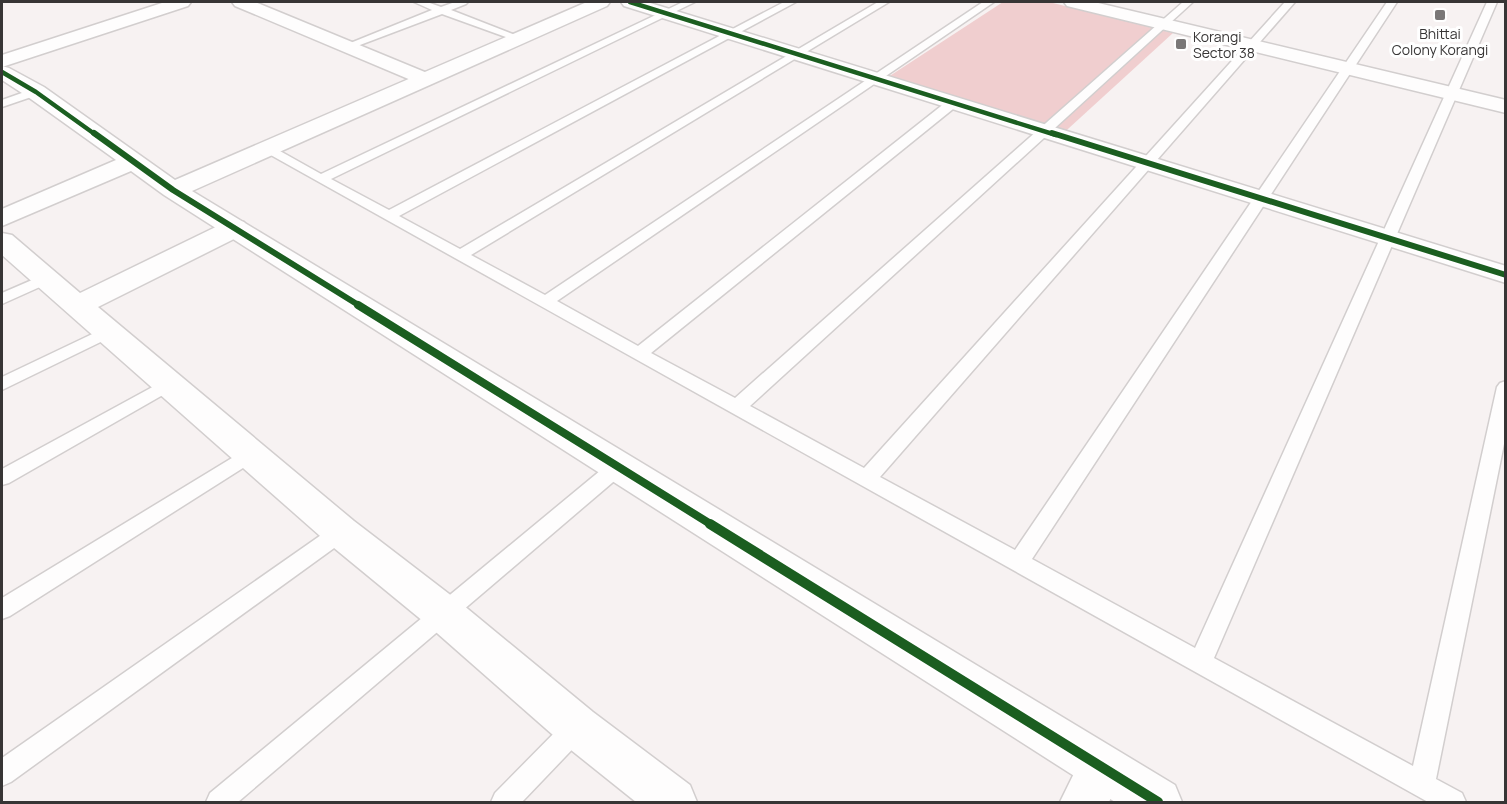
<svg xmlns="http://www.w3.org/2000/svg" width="1507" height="804" font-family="Manrope,sans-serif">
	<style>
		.green { fill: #f0cecf }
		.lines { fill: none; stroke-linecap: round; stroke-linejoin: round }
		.service-casing { stroke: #d2cece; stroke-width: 3 }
		.minor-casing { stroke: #d2cece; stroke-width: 3 }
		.tertiary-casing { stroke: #d2cece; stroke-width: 3 }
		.service { fill: #fefdfd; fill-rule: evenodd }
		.minor { fill: #fefdfd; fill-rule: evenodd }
		.tertiary { fill: #fefdfd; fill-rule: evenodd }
		.cycleway-far3-casing { stroke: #fff; stroke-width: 7 }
		.cycleway-far2-casing { stroke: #fff; stroke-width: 9 }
		.cycleway-far1-casing { stroke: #fff; stroke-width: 11 }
		.cycleway-casing { stroke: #fff; stroke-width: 14 }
		.cycleway-far3 { stroke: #1b5e20; stroke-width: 4.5 }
		.cycleway-far2 { stroke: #1b5e20; stroke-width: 6 }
		.cycleway-far1 { stroke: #1b5e20; stroke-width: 8 }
		.cycleway { stroke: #1b5e20; stroke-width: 10 }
		.poi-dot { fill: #7a7777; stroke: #fff; stroke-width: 2 }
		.labels { text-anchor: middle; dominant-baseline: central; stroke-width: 6; stroke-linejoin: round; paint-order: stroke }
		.far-poi-label { font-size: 14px; fill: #373535; stroke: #fff }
	</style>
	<rect width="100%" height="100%" fill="#f7f2f2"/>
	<!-- green -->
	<path class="green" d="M1003 2H1049L1173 33 1057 139 882 81Z"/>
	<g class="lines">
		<defs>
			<path id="service" d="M414 2H427L441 7 455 2H468L466 4 451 10 523 38 518 41 514 40 442 14 352 48 348 49 343 46 432 10Z
				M683 2H695L331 179 389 210 784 2H796L399 216 460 249 878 2H889L471 255 545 295 983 2H994L557 301 638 346 950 99H958V105L651 353 735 398 1183 2H1193L750 406 864 468 1285 2H1295L880 477 1015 550 1387 2H1397L1032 559 1195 648 1487 2H1497L1214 658 1413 766 1497 387 1500 383 1506 381V434L1436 779 1462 793 1466 802H1428L260 149 266 145 271 146 321 174Z
				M36 88 40 90V94L2 107V100Z
				M46 274 54 279 51 282 2 304V293Z
				M107 327 113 328 115 332 113 336 2 390V377Z
				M169 378 175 380 178 384 175 388 9 483 2 485V469Z
				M250 447 257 449 260 454 257 459 10 616 2 619V598Z
				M619 459 626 461 629 466 626 471 238 802H206L210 793 612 461Z
				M341 524 348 526 351 532 348 538 11 782 2 786V758L334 526Z
				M577 715 586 719 589 727 586 735 522 802H491L495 793 568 719Z"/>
			<path id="minor" d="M165 2H191L188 6 2 67V55Z
				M232 2H255L432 75 435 79 432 83 425 85 418 83 235 6Z
				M621 2H647L1506 266V283L624 6Z
				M235 220 244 222 248 228 244 234 98 307 354 521 457 600 593 712 690 785 697 802H636L561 742 429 626 328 543 2 255V233L12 235 80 293 226 222Z
				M1101 744 1117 751 1124 767 1109 802H1060L1085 751Z"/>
			<path id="tertiary" d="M587 2H610L607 6 192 191 1175 785 1182 802H1115L164 195 131 171 2 226V209L116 160 28 97 2 80V66L9 68 44 87 175 180Z
				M1064 2H1094L1506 100V113L1067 6Z"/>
		</defs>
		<!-- service casing -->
		<use href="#service" class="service-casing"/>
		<!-- minor casing -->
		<use href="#minor" class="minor-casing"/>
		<!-- tertiary casing -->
		<use href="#tertiary" class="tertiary-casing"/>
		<!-- service -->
		<use href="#service" class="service"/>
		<!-- minor -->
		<use href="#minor" class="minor"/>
		<!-- tertiary -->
		<use href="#tertiary" class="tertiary"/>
		<defs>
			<path id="cycleway-far3" d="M630 2 1056 135
				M2 72 36 92 96 135"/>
			<path id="cycleway-far2" d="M94 133 173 190 360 306
				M1052 133 1506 275"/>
			<path id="cycleway-far1" d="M358 305 712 525"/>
			<path id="cycleway" d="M710 524 1158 802"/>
		</defs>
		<!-- cycleway-far3 casing -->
		<use href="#cycleway-far3" class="cycleway-far3-casing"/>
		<!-- cycleway-far2 casing -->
		<use href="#cycleway-far2" class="cycleway-far2-casing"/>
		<!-- cycleway-far1 casing -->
		<use href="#cycleway-far1" class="cycleway-far1-casing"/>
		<!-- cycleway casing -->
		<use href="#cycleway" class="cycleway-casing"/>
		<!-- cycleway-far3 -->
		<use href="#cycleway-far3" class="cycleway-far3"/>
		<!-- cycleway-far2 -->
		<use href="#cycleway-far2" class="cycleway-far2"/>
		<!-- cycleway-far1 -->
		<use href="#cycleway-far1" class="cycleway-far1"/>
		<!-- cycleway -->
		<use href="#cycleway" class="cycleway"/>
	</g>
	<!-- markers -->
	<g class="poi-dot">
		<rect x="1434" y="9" width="12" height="12" rx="3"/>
		<rect x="1175" y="38" width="12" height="12" rx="3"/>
	</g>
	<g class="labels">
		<!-- far-poi labels -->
		<g class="far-poi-label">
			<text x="1440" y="33">Bhittai<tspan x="1440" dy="16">Colony Korangi</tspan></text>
			<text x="1193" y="36" text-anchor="start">Korangi<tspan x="1193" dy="16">Sector 38</tspan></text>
		</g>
	</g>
	<!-- border -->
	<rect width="1507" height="804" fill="none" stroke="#373535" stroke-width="6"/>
</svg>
